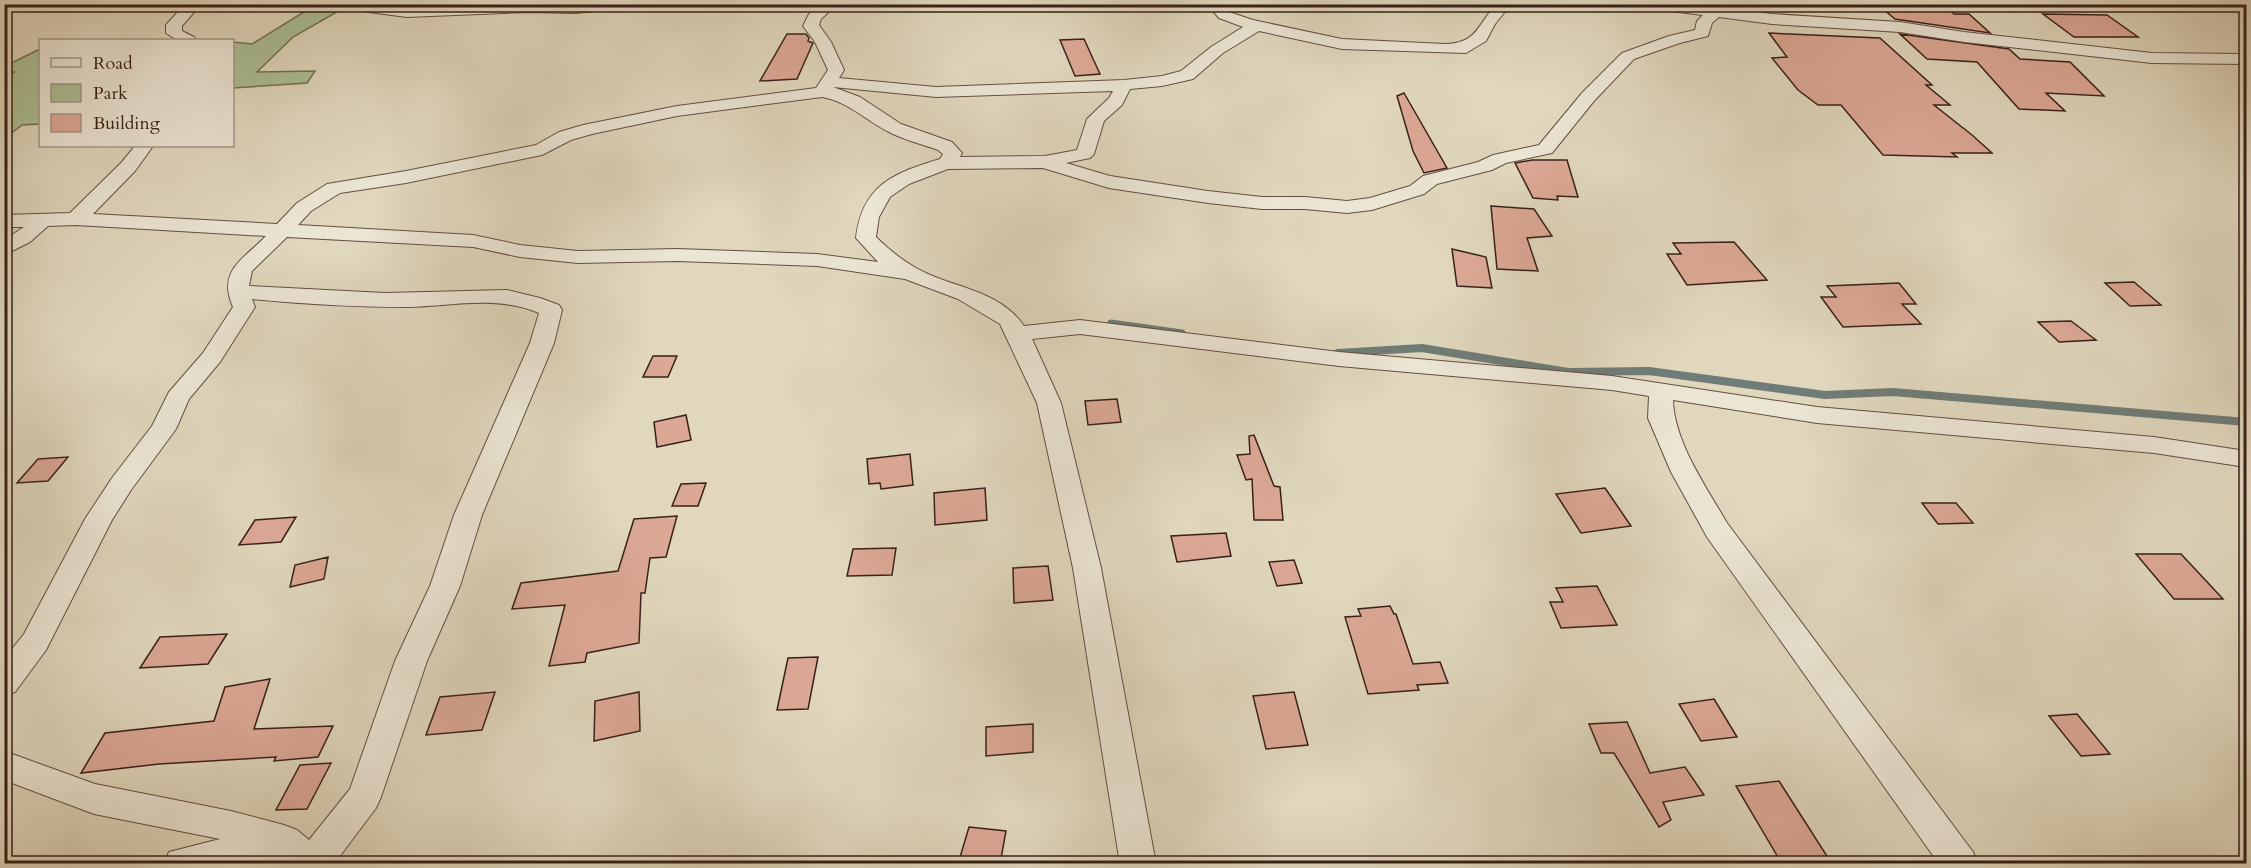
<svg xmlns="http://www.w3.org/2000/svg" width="2251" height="868" font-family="Cardo,serif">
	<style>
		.green { fill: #acbf95; stroke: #727056; stroke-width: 1.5 }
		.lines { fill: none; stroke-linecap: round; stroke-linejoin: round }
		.stream-far1 { stroke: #707c77; stroke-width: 7 }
		.stream { stroke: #707c77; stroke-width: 8 }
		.building { fill: #dca896; stroke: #392118; stroke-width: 1.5 }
		.minor-casing { stroke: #634e41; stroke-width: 2 }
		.minor { fill: #ebe5d4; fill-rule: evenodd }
	</style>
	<rect width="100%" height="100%" fill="#e0d7bd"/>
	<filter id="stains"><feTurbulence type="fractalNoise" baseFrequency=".00333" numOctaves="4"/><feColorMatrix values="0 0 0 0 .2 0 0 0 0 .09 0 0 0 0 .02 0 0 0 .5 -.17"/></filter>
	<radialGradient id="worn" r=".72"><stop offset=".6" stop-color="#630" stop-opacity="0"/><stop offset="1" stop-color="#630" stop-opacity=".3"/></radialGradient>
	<!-- green -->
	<path class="green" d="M315 5H349L293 37 257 72 315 71 307 83 233 88V42L252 44Z
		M40 49V124L22 125 5 138V77L14 72 5 70V66Z"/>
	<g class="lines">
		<!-- stream-far1 -->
		<path class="stream-far1" d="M1111 323 1182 333"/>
		<!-- stream -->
		<path class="stream" d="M1338 353 1422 348 1568 372 1649 371 1825 395 1893 392 2246 422"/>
	</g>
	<!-- building -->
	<path class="building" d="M1883 9H1949L1954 14H1969L1990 33 1895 19Z
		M2043 14 2107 15 2138 37H2074Z
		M1769 33 1880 38 1932 85H1926L1950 105H1934L1972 135 1992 153H1952L1957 157 1883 155 1841 105H1818L1798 90 1772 58 1787 57Z
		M787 34H806L809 38 808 41 813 43 797 79 760 81Z
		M1900 34 2009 49 2020 59 2070 62 2104 96 2046 93 2065 111 2019 109 1977 62 1927 59Z
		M1084 39 1100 74 1075 76 1060 40Z
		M1404 93 1447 168 1424 173 1413 151 1397 96Z
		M1532 160H1567L1578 197 1557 196 1558 200 1533 198 1515 163Z
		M1491 206 1534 209 1552 236 1527 238 1538 271 1497 269Z
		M1734 242 1767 280 1687 285 1667 254H1681L1673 243Z
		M1452 249 1486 257 1492 288 1457 286Z
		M2134 282 2161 305 2130 306 2105 283Z
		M1899 283 1916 304H1902L1921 324 1843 327 1821 297H1836L1827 286Z
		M2071 321 2096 340 2059 342 2038 322Z
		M653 356H677L668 377H643Z
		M1117 399 1121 422 1088 425 1085 401Z
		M686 415 691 440 657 447 654 422Z
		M1254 435 1274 486 1280 487 1283 520H1254L1252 479 1246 480 1237 455 1250 454 1249 436Z
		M910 454 913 485 881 489 880 483 869 484 867 459Z
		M68 457 48 481 17 483 38 459Z
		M706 483 698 506H672L681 484Z
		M985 488 987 520 935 525 934 493Z
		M1605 488 1631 526 1581 533 1556 494Z
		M1922 503H1956L1973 523 1938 524Z
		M677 516 666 557 650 558 645 593H641L639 643 587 653 585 662 549 666 565 605 512 609 521 583 618 571 634 519Z
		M296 517 281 542 239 545 255 520Z
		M1226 533 1231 556 1177 562 1171 536Z
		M896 548 892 575 847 576 853 549Z
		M2136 554H2181L2223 599H2174Z
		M328 557 324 579 290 587 295 565Z
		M1294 560 1302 583 1277 586 1269 562Z
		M1048 566 1053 600 1014 603 1013 568Z
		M1597 586 1617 625 1561 628 1550 602H1563L1556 588Z
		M1390 606 1394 614H1396L1413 664 1440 662 1448 683 1417 685 1419 690 1368 694 1345 617 1361 616 1358 609Z
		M227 634 208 664 140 668 160 637Z
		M818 657 808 709 777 710 788 658Z
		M270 679 254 729 333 726 318 757 274 761 276 757 159 764 81 773 105 733 214 721 225 687Z
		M495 692 482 730 426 735 440 697Z
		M639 692 640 731 594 741 595 701Z
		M1294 692 1308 745 1266 749 1253 696Z
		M1714 699 1737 737 1701 741 1679 704Z
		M2077 714 2110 754 2081 756 2049 716Z
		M1627 722 1650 773 1685 767 1704 795 1663 802 1671 820 1659 827 1614 753H1601L1589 724Z
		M1033 724V752L986 756V727Z
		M331 763 307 809 276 810 300 765Z
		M1779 781 1832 864H1782L1736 786Z
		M969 827 1006 831 1000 864H958Z"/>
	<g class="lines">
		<defs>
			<path id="minor" d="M185 4H201L182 26V31L194 37 196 40H177L166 33V25Z
				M339 4H384L407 7 478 4H619L612 9 576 13 528 12 407 17 346 9Z
				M820 4H837L821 19 819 25 831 42 844 70 839 78 936 87 1124 80 1162 76 1181 71 1211 47 1243 27 1219 18 1207 4H1223L1229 12 1253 20 1342 39 1445 44C1477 43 1477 26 1496 4H1511L1495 24 1486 41 1466 53 1342 49 1259 31 1223 53 1193 79 1162 86 1130 89 1122 105 1104 121 1094 154 1090 158 1066 163 1110 176 1208 191 1262 197H1305L1347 201 1370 198 1410 186 1423 176 1478 162 1493 155 1539 145 1582 93 1622 53 1669 36 1695 30 1697 21 1703 15 1655 9 1648 4H1694L1772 14 1900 22 1964 32 2152 53 2246 54V64L2152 63 1964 42 1900 32 1772 24 1719 17 1712 23 1708 36 1680 43 1634 59 1594 101 1552 153 1506 163 1492 170 1437 184 1424 194 1372 210 1347 213 1305 209H1262L1208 203 1109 188 1043 168 948 169 909 184 890 197 879 217 876 237C888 249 902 260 916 268 951 288 999 289 1024 326L1080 320 1339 352 1612 376 1817 407 2154 437 2246 451V467L2154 453 1817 423 1673 400C1674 442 1707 488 1727 523L1973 852 1978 864H1939L1707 537 1671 472 1648 418 1649 396 1612 390 1339 366 1080 334 1032 339 1061 403 1101 568 1156 864H1120L1073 568 1037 403 1000 324 958 299 905 279 817 266 677 261 578 263 520 257 473 247 287 237 252 271 249 286 385 293 507 290 540 298 559 305 562 310 554 343 482 515 460 586 427 661 381 797 376 808 334 864H285L279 858 256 864H164L169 852 220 839 94 814 4 780V751L95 784 231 811 284 825 297 830 309 840 350 789 395 661 430 586 454 515 530 343 539 313C497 295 452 306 408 307 356 307 303 304 252 299L255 307 220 362 189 399 176 429 131 490 112 520 46 650 15 692 4 695V659L24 634 85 519 112 478 152 426 169 392 203 353 233 307C217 270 243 260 266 236L76 225 48 226 30 242 4 255V240L24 227H4V215L70 213 121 163 135 146H153L135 171 93 214 277 224 297 203 327 184 406 171 536 145 559 132 583 125 677 106 816 88 828 70 815 42 803 26 809 14ZM833 87 936 97 1113 91 1109 98 1087 119 1077 150 1045 156 960 157 962 153 952 142 901 124 860 97ZM822 97C849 102 865 120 889 132 904 140 922 144 938 150L943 154 940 159C894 173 862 185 856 238L878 262 817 254 677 249 578 251 520 245 473 235 298 225 311 211 340 193 406 183 542 155 571 140 592 134 677 116Z"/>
		</defs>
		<!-- minor casing -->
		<use href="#minor" class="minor-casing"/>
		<!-- minor -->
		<use href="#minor" class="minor"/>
	</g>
	<!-- margin -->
	<rect width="2251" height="868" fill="none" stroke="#e0d7bd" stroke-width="24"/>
	<rect x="6" y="6" width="2239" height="856" fill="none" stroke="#392118" stroke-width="3"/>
	<rect x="12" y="12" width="2227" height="844" fill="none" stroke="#392118" stroke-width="1.5"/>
	<!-- legend -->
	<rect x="39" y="39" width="195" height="108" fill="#ebe5d4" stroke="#a49789" stroke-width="1.5"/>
	<rect x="51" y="58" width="30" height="9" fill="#ebe5d4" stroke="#a49789" stroke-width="1.5"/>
	<text x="93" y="69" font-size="18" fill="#392118">Road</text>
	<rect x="51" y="84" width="30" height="18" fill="#acbf95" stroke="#a49789" stroke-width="1.5"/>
	<text x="93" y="99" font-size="18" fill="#392118">Park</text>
	<rect x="51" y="114" width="30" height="18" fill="#dca896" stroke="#a49789" stroke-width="1.5"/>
	<text x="93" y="129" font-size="18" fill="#392118">Building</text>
	<rect width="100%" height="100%" filter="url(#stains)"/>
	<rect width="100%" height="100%" fill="url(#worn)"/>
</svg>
